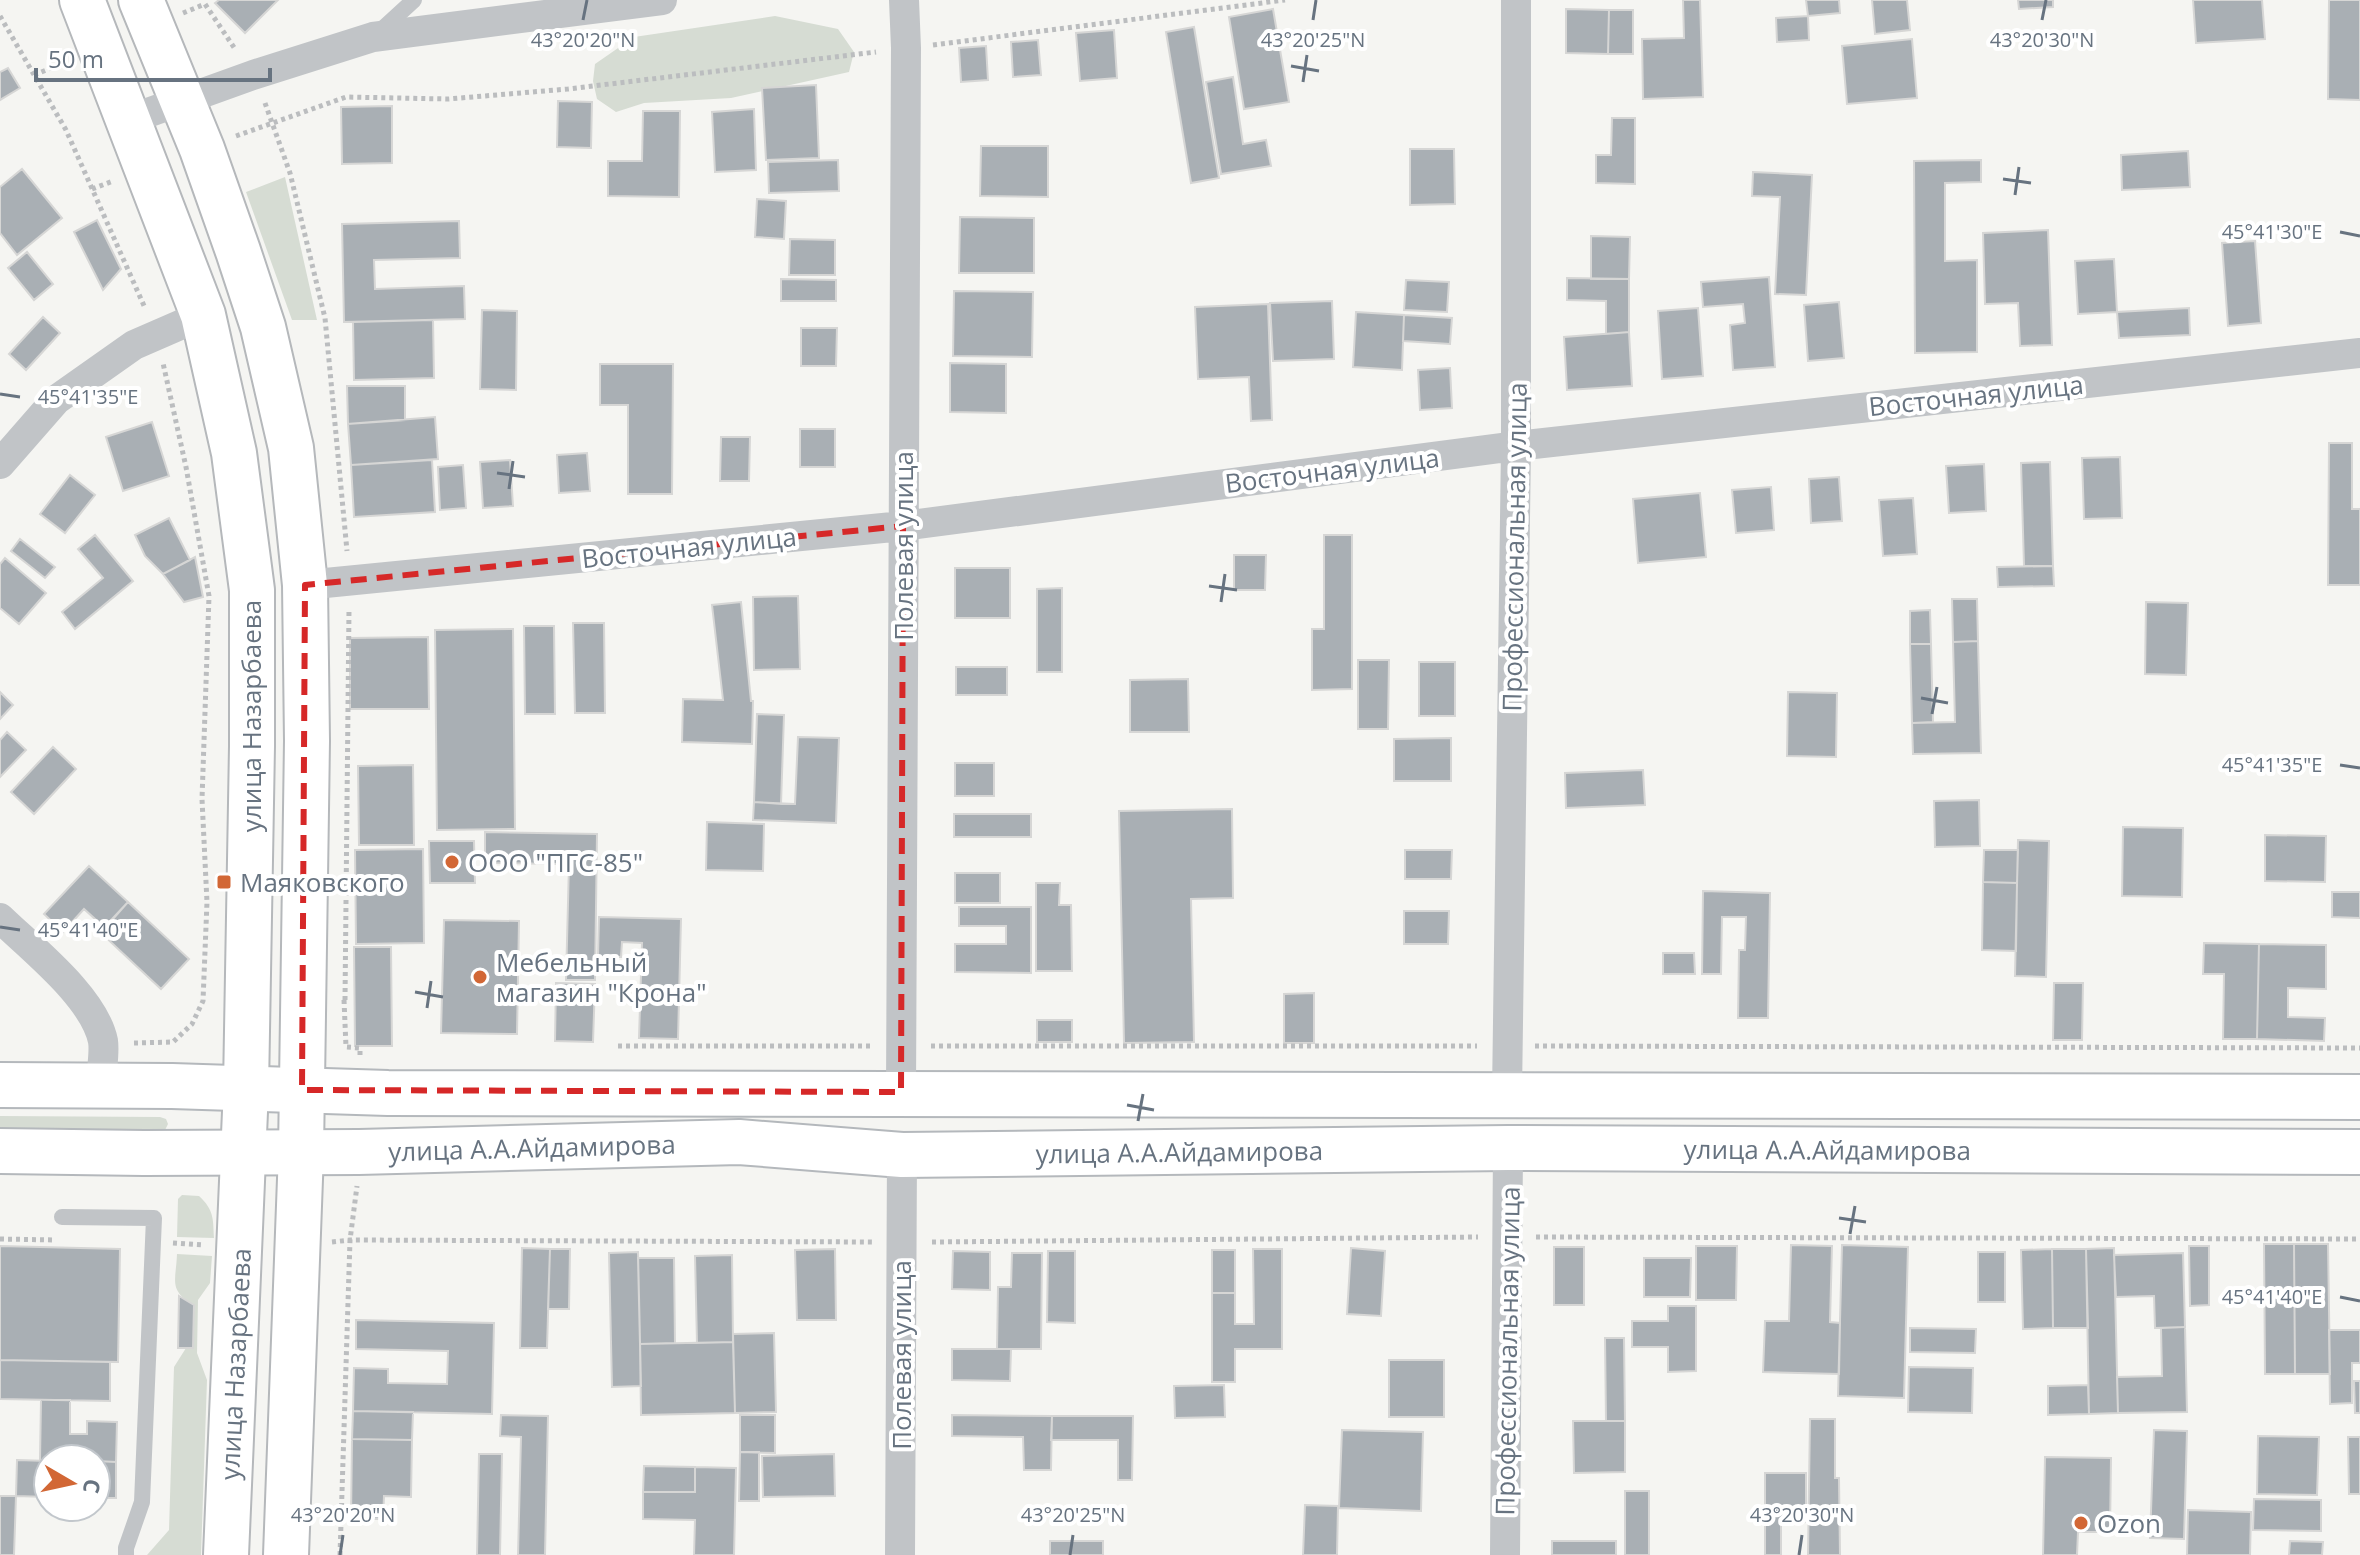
<svg xmlns="http://www.w3.org/2000/svg" width="2360" height="1555" font-family="'Open Sans',sans-serif">
	<style>
		.green { fill: #d6dcd3 }
		.building { fill: #a9afb4; stroke: #d6d6d5; stroke-width: 2 }
		.lines { fill: none; stroke-linecap: round; stroke-linejoin: round }
		.secondary-casing { stroke: #b4b8bc; stroke-width: 48 }
		.primary-casing { stroke: #b5b8bb; stroke-width: 48 }
		.path { stroke: #bbbdbf; stroke-width: 5; stroke-dasharray: 4 4; stroke-linecap: butt }
		.service { stroke: #c1c4c7; stroke-width: 16 }
		.minor { stroke: #c1c4c7; stroke-width: 30 }
		.secondary { stroke: #fff; stroke-width: 44 }
		.primary { stroke: #fff; stroke-width: 44 }
		.marked { fill: none; stroke: #d62828; stroke-width: 6; stroke-dasharray: 16 10; stroke-linejoin: round }
		.ticks { fill: none; stroke: #677380; stroke-width: 3 }
		.poi-dot { fill: #d26735; stroke: #fff; stroke-width: 3 }
		.labels { text-anchor: middle; dominant-baseline: central; stroke-width: 8; stroke-linejoin: round; paint-order: stroke }
		.street-label { font-size: 26px; fill: #677380; stroke: #fff }
		.poi-label { font-size: 26px; fill: #677380; stroke: #fff; text-anchor: start }
		.ticks-label { font-size: 20px; text-anchor: middle; fill: #677380; stroke: #fff; stroke-width: 8; stroke-linejoin: round; paint-order: stroke }
	</style>
	<rect width="100%" height="100%" fill="#f5f5f2"/>
	<!-- green -->
	<path class="green" d="M775 16 838 29 854 52 849 72 731 98 644 103 616 112 597 99 593 81 595 64 634 37Z
		M285 177 317 320H292L246 192Z
		M0 1116 160 1117 166 1119 168 1124 165 1130 160 1132 0 1131Z
		M182 1195 199 1196C214 1210 213 1218 214 1238L177 1237 178 1199Z
		M177 1254 212 1256 210 1283 198 1300 197 1353 207 1380 201 1555H147L169 1530 174 1367 186 1348H193L194 1305C168 1290 176 1281 177 1254Z"/>
	<!-- building -->
	<path class="building" d="M219 0H278L245 33 215 3Z
		M1683 0H1700L1703 97 1643 99 1642 39 1684 38Z
		M1806 0H1839L1840 13 1808 16Z
		M1872 0H1907L1910 30 1875 34Z
		M2018 0H2053V7L2019 9Z
		M2193 0H2262L2265 39 2196 43Z
		M2329 0H2360V100L2328 99Z
		M1273 9 1289 102 1244 109 1229 17Z
		M1566 9 1609 10 1608 54 1566 53Z
		M1609 10H1633V54H1608Z
		M1808 16 1809 40 1777 42 1776 18Z
		M1194 27 1219 178 1191 183 1166 32Z
		M1114 30 1117 78 1080 81 1076 33Z
		M1912 39 1917 98 1847 104 1842 46Z
		M1038 40 1041 75 1013 77 1011 42Z
		M986 46 988 80 961 82 959 48Z
		M8 68 20 88 0 100V72Z
		M1233 77 1243 144 1266 140 1271 166 1221 174 1206 82Z
		M816 85 819 158 766 160 762 88Z
		M558 101 592 102 591 148 557 147Z
		M392 106V163L342 164 341 107Z
		M754 109 756 170 715 172 712 112Z
		M643 111H680L679 197 608 196V161H642Z
		M1612 118H1635V184L1596 183V155H1611Z
		M981 146H1048V197L980 196Z
		M1410 149H1454L1455 204 1410 205Z
		M2188 151 2190 187 2122 190 2121 155Z
		M838 160 839 191 769 193 768 162Z
		M1981 160V182L1945 183V261L1977 260V352L1915 353 1914 161Z
		M22 169 62 218 17 255 0 233V187Z
		M1753 172 1812 175 1806 295 1775 294 1780 197 1752 196Z
		M757 199 786 201 784 239 755 237Z
		M960 217 1034 218V273H959Z
		M97 220 121 269 103 290 74 232Z
		M459 221 460 258 374 260 375 289 464 286 465 319 344 322 342 224Z
		M2048 230 2052 345 2020 346 2018 303 1985 304 1983 233Z
		M1591 236 1630 237 1629 279H1591Z
		M790 239 835 240V275H789Z
		M2255 241 2261 323 2228 326 2222 243Z
		M27 252 53 284 34 300 8 268Z
		M2114 259 2117 312 2078 314 2075 261Z
		M1769 277 1775 367 1733 370 1730 325 1745 323 1743 304 1703 307 1701 282Z
		M1567 278 1629 279V332L1606 334V301L1567 300Z
		M781 279 836 280V301H781Z
		M1406 280 1449 282 1447 312 1404 310Z
		M954 291 1033 292 1032 357 953 356Z
		M1332 301 1334 359 1273 361 1270 303Z
		M1839 302 1844 358 1808 361 1804 305Z
		M1268 304 1272 420 1251 421 1249 377 1198 379 1195 307Z
		M1698 308 1703 376 1662 379 1658 311Z
		M2189 308 2190 335 2119 338 2117 312Z
		M482 310 517 311 516 390 480 389Z
		M1356 312 1404 315 1402 370 1353 367Z
		M1404 315 1452 318 1450 344 1403 341Z
		M43 317 60 333 26 370 9 354Z
		M433 320 434 378 354 380 353 322Z
		M801 328H837L836 366H801Z
		M1629 332 1632 386 1567 390 1564 337Z
		M950 363 1006 364V413L950 412Z
		M600 364H673L672 494H628V405H600Z
		M1450 368 1452 408 1420 410 1418 370Z
		M347 386H405V420L348 424Z
		M435 417 438 459 351 465 348 424Z
		M152 422 169 476 123 491 106 437Z
		M800 429H835V467H800Z
		M721 437H750L749 481H720Z
		M2329 443H2352V509H2360V585H2328Z
		M587 453 590 491 559 493 557 455Z
		M2120 457 2122 518 2084 519 2082 458Z
		M432 460 435 512 354 517 351 465Z
		M510 460 513 506 483 508 480 462Z
		M2050 462 2053 566H2024L2021 463Z
		M1984 464 1986 511 1949 513 1946 466Z
		M463 465 466 508 440 510 438 467Z
		M70 475 95 495 65 533 40 514Z
		M1839 477 1842 521 1811 523 1809 479Z
		M1771 487 1774 530 1736 533 1732 490Z
		M1700 493 1706 557 1638 563 1633 499Z
		M1913 498 1917 554 1883 556 1879 500Z
		M169 518 190 560 163 574 145 556 135 535Z
		M95 535 133 581 75 629 62 612 103 578 78 549Z
		M1324 535H1352V689L1312 690V629H1324Z
		M20 539 55 567 45 578 11 551Z
		M1234 555H1266L1265 590H1234Z
		M195 557 203 597 184 602 163 574Z
		M5 558 46 593 19 624 0 608V564Z
		M2053 566 2054 586 1998 587 1997 567Z
		M955 568H1010V618H955Z
		M1062 588V672H1037V589Z
		M798 596 800 669 754 670 753 597Z
		M1952 599H1977L1978 641 1953 642Z
		M741 602 751 701H753L752 744 682 742 683 699 723 700 712 605Z
		M2146 602 2188 603 2186 675 2145 674Z
		M1930 610 1931 644H1910V611Z
		M573 623H604L605 713H575Z
		M524 626H554L555 714H525Z
		M513 629 515 829 437 830 435 630Z
		M428 637 429 709H350V638Z
		M1978 641 1981 753 1913 754 1912 723 1955 722 1953 642Z
		M1910 644H1931L1933 722 1912 723Z
		M1358 660H1389L1388 729H1358Z
		M1419 662H1455V716H1419Z
		M956 667H1007V695H956Z
		M1188 679 1189 732H1130V680Z
		M0 692 13 705 0 719Z
		M1788 692 1837 693 1836 757 1787 756Z
		M757 714 784 715 781 804 754 802Z
		M7 732 26 750 0 777V740Z
		M798 737 839 738 836 823 753 820 754 802 795 804Z
		M1451 738V781H1394V739Z
		M53 747 76 769 34 814 11 792Z
		M955 763H994V796H955Z
		M413 765 414 845H359L358 766Z
		M1643 770 1645 805 1566 808 1565 773Z
		M1979 800 1980 846 1935 847 1934 801Z
		M1232 809 1233 898 1191 899 1194 1042 1124 1043 1119 811Z
		M954 814H1031V837H954Z
		M707 822 764 824 763 871 706 870Z
		M2123 827 2183 828 2182 897 2122 896Z
		M485 832 597 834 595 980H566L569 864 485 863Z
		M2265 835 2326 836 2325 882 2265 881Z
		M2018 840 2049 841 2046 977 2015 976Z
		M429 841H474L475 883H430Z
		M423 849 424 943 356 944 355 850Z
		M1405 850H1452L1451 879H1405Z
		M1984 850H2018L2017 883 1983 882Z
		M89 866 128 902 105 928 84 909 63 932 44 914Z
		M955 873H1000V903H955Z
		M1983 882 2017 883 2016 951 1982 950Z
		M1036 883H1060L1059 905H1071L1072 971H1036Z
		M1703 891 1770 893 1768 1018H1738L1739 950H1745L1746 917H1722L1721 974H1702Z
		M2332 892H2360V918L2332 917Z
		M128 902 189 959 161 989 100 932Z
		M959 907H1031V973L955 972V944H1006V926H959Z
		M1404 911H1449L1448 944H1404Z
		M599 917 681 919 678 1039 639 1038 642 943 622 942 621 957H598Z
		M444 920 519 921 517 1034 441 1033Z
		M2204 943 2259 944 2257 1039H2223L2224 974H2203Z
		M2259 944 2326 945V989L2288 988V1017L2325 1018 2324 1041 2257 1039Z
		M354 947H391L392 1046H355Z
		M1663 953H1694L1695 974H1663Z
		M556 983 595 984 593 1042 555 1041Z
		M2054 983H2083L2082 1040H2053Z
		M1314 993V1043H1284V994Z
		M1037 1020H1072V1042H1037Z
		M2264 1244H2294L2295 1374H2265Z
		M2294 1244H2328L2330 1374H2295Z
		M1791 1245 1832 1246 1830 1322 1840 1323 1839 1374 1763 1372 1765 1321H1789Z
		M1842 1245 1908 1247 1904 1398 1838 1396Z
		M0 1246 120 1249 118 1362 0 1360Z
		M1696 1246H1737L1736 1300H1696Z
		M2189 1246H2209V1305L2190 1306Z
		M1554 1247H1584V1305H1554Z
		M522 1248 550 1249 547 1348H520Z
		M1351 1248 1385 1251 1381 1316 1347 1314Z
		M2114 1248 2118 1413 2089 1414 2086 1249Z
		M550 1249H570L569 1309H548Z
		M835 1249 836 1320H797L795 1250Z
		M1253 1249H1282V1349H1235V1382H1212V1293H1235V1324H1254Z
		M2052 1249 2053 1328 2023 1329 2021 1250Z
		M2052 1249H2086L2088 1328H2053Z
		M1212 1250H1235V1293H1212Z
		M953 1251 990 1252V1290L952 1289Z
		M1048 1251H1075V1323L1047 1322Z
		M638 1252 641 1386 612 1387 609 1253Z
		M1978 1252H2005V1302H1978Z
		M1012 1253H1042L1041 1349H997L998 1287H1011Z
		M2183 1253 2185 1327 2155 1328 2154 1296 2116 1297 2114 1255Z
		M732 1255 733 1342 697 1343 695 1256Z
		M638 1258H674L675 1343 640 1344Z
		M1644 1258H1691L1690 1297H1644Z
		M179 1296 194 1305 193 1348H178Z
		M1668 1306H1696V1371L1668 1372V1347H1632V1321H1668Z
		M356 1320 494 1323 492 1414 353 1411 354 1368 388 1369V1383L447 1384 448 1351 356 1349Z
		M2185 1327 2187 1412 2118 1413 2117 1377 2162 1376 2161 1328Z
		M1910 1328 1976 1329 1975 1353 1910 1352Z
		M2329 1330H2360V1363H2352V1403L2330 1404Z
		M774 1333 776 1412 735 1413 733 1334Z
		M1605 1338H1624L1625 1421H1606Z
		M733 1342 735 1413 641 1415 640 1344Z
		M952 1349H1011L1010 1381 952 1380Z
		M0 1360 110 1362V1401L0 1399Z
		M1389 1360H1444V1417H1389Z
		M1909 1367 1973 1368 1972 1413 1908 1412Z
		M2354 1381H2360V1413H2355Z
		M1224 1385 1225 1417 1175 1418 1174 1386Z
		M2088 1385 2089 1414 2048 1415V1386Z
		M41 1400H70V1434H87V1421L117 1422 116 1462 96 1461V1459L40 1460Z
		M353 1411 413 1412 412 1440 352 1439Z
		M501 1415 548 1416 545 1555H518L521 1437 500 1436Z
		M740 1415H775V1453L740 1452Z
		M952 1415 1052 1416 1051 1470H1024L1023 1437 952 1436Z
		M1052 1416H1133L1132 1480H1118V1440H1051Z
		M1810 1419H1835V1478H1839L1840 1555H1808Z
		M1573 1421H1625V1472L1574 1473Z
		M1342 1430 1423 1432 1421 1511 1339 1508Z
		M2154 1430 2187 1431 2184 1539 2150 1538Z
		M2258 1436 2319 1437 2317 1495 2257 1494Z
		M2348 1437H2360V1494H2349Z
		M352 1439 412 1440 411 1497 384 1496 383 1519H351Z
		M740 1452H759V1501H739Z
		M479 1454H502L500 1555H477Z
		M834 1454 835 1496 763 1497 762 1456Z
		M2045 1457 2111 1458 2110 1532H2078L2077 1555H2043Z
		M17 1460 48 1461V1497L16 1496Z
		M96 1461 116 1462V1498H96Z
		M644 1466 695 1467V1492H643Z
		M695 1467 736 1468 734 1555H694L695 1520 643 1519V1492H695Z
		M1765 1473H1806V1522L1781 1523V1555H1765Z
		M1625 1491H1649V1555H1625Z
		M0 1496H16L14 1555H0Z
		M2254 1499 2321 1500V1531L2253 1530Z
		M1305 1505 1338 1506 1337 1555H1303Z
		M2188 1510 2251 1512 2250 1555H2187Z
		M1050 1541H1103V1555H1050Z
		M1552 1541H1616V1555H1552Z
		M2290 1541 2323 1542 2322 1555H2289Z"/>
	<g class="lines">
		<defs>
			<g id="secondary">
				<path d="M0 1085 172 1086 388 1093 2360 1097"/>
				<path id="s1" d="M0 1151 144 1153 359 1152 739 1142 902 1155 1508 1148 2360 1152"/>
			</g>
			<path id="primary" d="M82 0 203 315 234 453 252 590V746L246 1088 226 1555
				M141 0 202 149 238 251 263 327 291 448 305 585 307 741 301 1152 286 1555"/>
		</defs>
		<!-- secondary casing -->
		<use href="#secondary" class="secondary-casing"/>
		<!-- primary casing -->
		<use href="#primary" class="primary-casing"/>
		<!-- path -->
		<path class="path" d="M183 13 205 4 235 49
			M0 16 66 130 145 308
			M933 45 1285 0
			M34 75 66 62
			M265 103 290 173 325 318 347 551
			M236 136 346 97 448 99 568 89 876 52
			M92 189 113 181
			M344 1000 346 1047 360 1048V1056
			M345 1000 349 609
			M134 1043 173 1042 192 1024 203 1001 207 902 202 799 209 596 186 467 163 363
			M618 1046H873
			M931 1046H1477
			M1535 1046 2360 1048
			M1536 1237 2360 1239
			M0 1239 55 1240
			M332 1242 350 1240 874 1242
			M932 1242 1478 1237
			M173 1243 203 1245
			M340 1555 350 1240 357 1186"/>
		<!-- service -->
		<path class="service" d="M377 34 414 0
			M62 1217 154 1218 142 1502 126 1548V1555"/>
		<!-- minor -->
		<path class="minor" d="M128 120 253 75 373 37 662 0
			M0 464 56 400 134 345 203 315
			M305 585 903 526 1516 446 2360 353
			M0 918C32 949 94 997 103 1041 105 1054 101 1071 101 1085
			M901 1092 906 48 904 0
			M1507 1094 1516 446V0
			M900 1555 902 1155
			M1505 1555 1508 1148"/>
		<!-- secondary -->
		<use href="#secondary" class="secondary"/>
		<!-- primary -->
		<use href="#primary" class="primary"/>
	</g>
	<!-- marked area -->
	<path class="marked" d="M903 526 901 1092 302 1090 305 585Z"/>
	<!-- ticks -->
	<path class="ticks" d="M583 20 587 0M1313 20 1316 0M2042 20 2046 0M1291 66 1319 71M1303 82 1307 55M2003 179 2031 183M2015 195 2019 167M2340 232 2360 236M0 394 20 397M497 473 525 477M509 489 513 461M1209 586 1237 590M1221 602 1225 574M1921 698 1948 703M1932 714 1937 687M2340 765 2360 768M0 927 20 930M415 992 443 997M427 1008 431 981M1127 1105 1154 1110M1138 1121 1143 1094M1839 1218 1866 1222M1850 1234 1855 1206M2340 1297 2360 1301M340 1555 343 1535M1070 1555 1073 1535M1799 1555 1802 1535"/>
	<!-- markers -->
	<g class="poi-dot">
		<circle cx="452" cy="862" r="8"/>
		<rect x="216" y="874" width="16" height="16" rx="4"/>
		<circle cx="480" cy="977" r="8"/>
		<circle cx="2081" cy="1523" r="8"/>
	</g>
	<g class="labels">
		<!-- street labels -->
		<g class="street-label">
			<text transform="translate(1976 395) rotate(-6)">Восточная улица</text>
			<text transform="translate(1332 470) rotate(-7)">Восточная улица</text>
			<text transform="translate(903 546) rotate(-90)">Полевая улица</text>
			<text transform="translate(689 547) rotate(-6)">Восточная улица</text>
			<text transform="translate(1514 547) rotate(-89)">Профессиональная улица</text>
			<text transform="translate(251 716) rotate(-90)">улица Назарбаева</text>
			<text stroke="none"><textPath href="#s1" startOffset="532">улица А.А.Айдамирова</textPath></text>
			<text stroke="none"><textPath href="#s1" startOffset="1828">улица А.А.Айдамирова</textPath></text>
			<text stroke="none"><textPath href="#s1" startOffset="1180">улица А.А.Айдамирова</textPath></text>
			<text transform="translate(1507 1351) rotate(-89)">Профессиональная улица</text>
			<text transform="translate(901 1355) rotate(-90)">Полевая улица</text>
			<text transform="translate(235 1364) rotate(-87)">улица Назарбаева</text>
		</g>
		<!-- poi labels -->
		<g class="poi-label">
			<text x="468" y="862">ООО "ПГС-85"</text>
			<text x="240" y="882">Маяковского</text>
			<text x="496" y="962">Мебельный<tspan x="496" dy="30">магазин "Крона"</tspan></text>
			<text x="2097" y="1523">Ozon</text>
		</g>
	</g>
	<g class="ticks-label">
		<text x="583" y="47">43°20'20"N</text>
		<text x="1313" y="47">43°20'25"N</text>
		<text x="2042" y="47">43°20'30"N</text>
		<text x="2272" y="239">45°41'30"E</text>
		<text x="88" y="404">45°41'35"E</text>
		<text x="2272" y="772">45°41'35"E</text>
		<text x="88" y="937">45°41'40"E</text>
		<text x="2272" y="1304">45°41'40"E</text>
		<text x="343" y="1522">43°20'20"N</text>
		<text x="1073" y="1522">43°20'25"N</text>
		<text x="1802" y="1522">43°20'30"N</text>
	</g>
	<!-- north arrow -->
	<g transform="translate(72 1483) rotate(99)"><circle r="38" fill="#ffffff" stroke="#c2c7cc" stroke-width="2"/>
	<path d="M0-6L14 30L0 20L-14 30Z" fill="#d26735"/>
	<text y="-12" font-size="22" font-weight="bold" text-anchor="middle" fill="#677380">С</text>
	</g>
	<!-- scale -->
	<path d="M36 68v12h234v-12" fill="none" stroke="#677380" stroke-width="4"/>
	<text x="48" y="68" font-size="24" fill="#677380" stroke="#ffffff" stroke-width="6" paint-order="stroke">50 m</text>
</svg>
